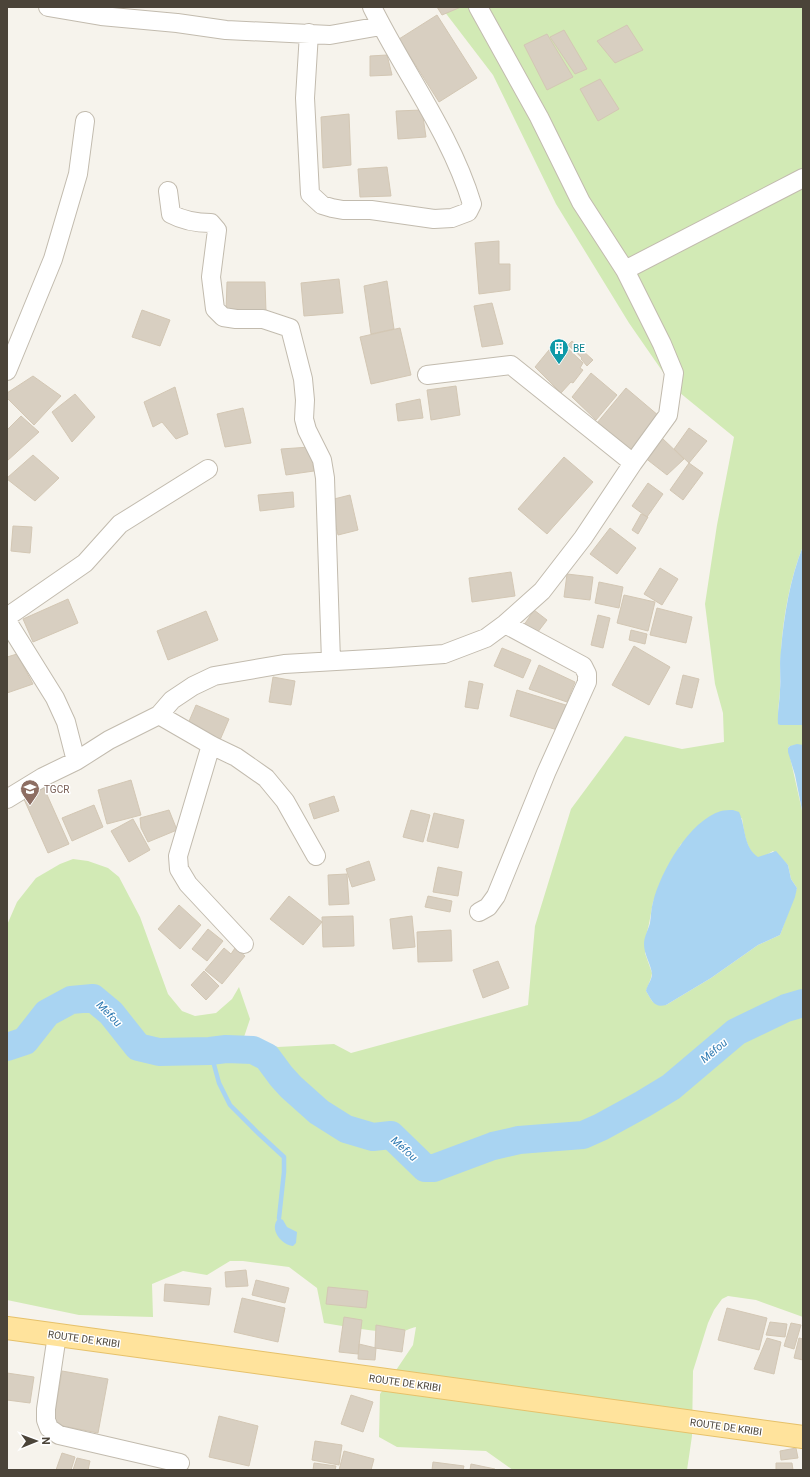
<svg xmlns="http://www.w3.org/2000/svg" width="810" height="1477" font-family="Roboto,sans-serif">
	<style>
		.green { fill: #d2eab5; fill-rule: evenodd }
		.water { fill: #a9d4f2 }
		.lines { fill: none; stroke-linecap: round; stroke-linejoin: round }
		.stream { stroke: #a9d4f2; stroke-width: 4.5 }
		.river { stroke: #a9d4f2; stroke-width: 28 }
		.building { fill: #d8cfc1; stroke: #d3c7b4 }
		.minor-casing { stroke: #c2bbae; stroke-width: 20 }
		.primary-casing { stroke: #e6c16a; stroke-width: 24 }
		.minor { stroke: #fff; stroke-width: 18 }
		.primary { stroke: #ffe39c; stroke-width: 22 }
		.labels { text-anchor: middle; dominant-baseline: central; stroke-width: 3; stroke-linejoin: round; paint-order: stroke }
		.culture-label { font-size: 10px; fill: #0d838f; stroke: #fff; text-anchor: start }
		.education-label { font-size: 10px; fill: #785e54; stroke: #fff; text-anchor: start }
		.street-label { font-size: 10px; fill: #4b4439; stroke: #fff }
		.water-label { font-size: 11px; font-style: italic; fill: #2e7ab2; stroke: #fff }
	</style>
	<rect width="100%" height="100%" fill="#f6f3ec"/>
	<!-- green -->
	<path class="green" d="M441 7H803V546C790 579 783 617 781 652 780 664 780 676 780 689 780 701 776 713 780 725H803V745L790 746 788 748 803 815V1317L756 1300 728 1296 722 1299 714 1310 708 1323 693 1371 692 1436 687 1470H513L486 1451 397 1447 379 1437 380 1394 413 1345 416 1327C410 1328 404 1332 398 1332 374 1332 348 1327 324 1323L317 1288 289 1267 243 1261H230L207 1275 183 1271 152 1284 153 1317 79 1315 7 1300V925L17 902 36 878 60 864 73 859 88 861 108 868 119 877 140 917 168 994 182 1011 195 1016 216 1013 232 999 239 987 250 1019 244 1037 251 1038 278 1047 334 1044 351 1053 528 1005 535 926 571 809 625 736 682 749 724 742 723 713 715 684 705 604 717 525 734 437 674 388 629 323 556 204 493 75ZM742 818C744 832 746 849 757 857H763L773 851 788 865 791 879 797 888 780 935 758 945 711 978 666 1005 656 1004 652 1001 646 991 651 978 652 973 645 953 646 936 649 924 653 902 664 875 681 844Z"/>
	<!-- water -->
	<path class="water" d="M803 546V725H780L778 724C777 712 780 701 780 690 781 677 779 664 781 650 784 615 790 579 803 546Z
		M797 744 803 745V815L795 775 788 752V748L790 746Z
		M733 810 739 812C746 827 743 847 758 857L776 851 788 865 791 879 797 888 795 897 780 935 758 945 711 978 666 1005C654 1008 652 1001 646 991 647 985 652 980 652 974 651 964 644 955 644 944 644 937 648 930 650 923 651 916 651 909 653 902 661 871 689 821 721 811 724 810 729 810 733 810Z
		M279 1218 283 1220 287 1227 297 1232 296 1243 293 1246C281 1245 268 1228 279 1218Z"/>
	<g class="lines">
		<!-- stream -->
		<path class="stream" d="M213 1061 219 1083 230 1105 258 1133 284 1157V1172L279 1218"/>
		<!-- river -->
		<path class="river" d="M7 1047 25 1041 47 1013 71 1000 93 998 111 1013 138 1047 159 1052 210 1051 226 1049 253 1050 267 1057 281 1076 291 1087 319 1112 346 1129 373 1137 391 1135 425 1168H434L493 1146 519 1140 583 1135 601 1127 643 1104 671 1087 736 1032 786 1008 803 1003"/>
	</g>
	<!-- building -->
	<path class="building" d="M437 7H461L442 15Z
		M437 15 477 78 439 102 399 39Z
		M627 25 643 50 615 63 597 41Z
		M564 30 587 69 575 74 550 37Z
		M547 34 573 77 547 90 524 45Z
		M387 55 392 75 370 76V56Z
		M600 79 619 109 598 121 580 89Z
		M422 110 426 137 398 139 396 111Z
		M349 114 351 165 323 168 321 117Z
		M387 167 391 196 360 197 358 169Z
		M499 241V264H510V290L479 294 475 243Z
		M339 279 343 313 304 316 301 283Z
		M387 281 394 329 371 334 364 286Z
		M227 282H265L266 312H226Z
		M492 303 503 344 482 347 474 306Z
		M142 310 170 320 160 346 132 337Z
		M400 328 411 375 371 384 360 337Z
		M558 339 583 363 580 368 583 370 573 383 571 382 561 393 535 367Z
		M572 341 593 360 587 366 581 359 582 358 568 345Z
		M591 373 617 395 596 420 572 397Z
		M33 376 61 396 34 425 7 398V393Z
		M456 386 460 415 431 420 427 390Z
		M175 387 188 434 176 439 162 422 153 427 144 402Z
		M626 388 659 416 625 457 592 429Z
		M75 394 95 417 72 442 52 412Z
		M420 399 423 418 398 421 396 404Z
		M243 408 251 443 225 447 217 414Z
		M21 416 39 432 7 461V430Z
		M689 428 707 441 689 463 674 449Z
		M662 438 684 459 667 475 644 457Z
		M310 447 314 471 286 475 281 449Z
		M33 455 59 478 35 501 7 479V478Z
		M564 457 593 482 547 534 518 509Z
		M689 463 703 473 683 500 670 490Z
		M648 483 663 494 647 517 632 506Z
		M293 492 294 507 260 511 258 495Z
		M350 495 358 530 338 535 330 500Z
		M641 514 648 517 638 534 632 530Z
		M13 526 32 527 30 553 11 551Z
		M610 528 636 548 617 574 590 554Z
		M660 568 678 579 662 605 644 594Z
		M511 572 515 596 472 602 469 578Z
		M567 574 593 577 590 600 564 597Z
		M599 582 623 587 619 608 595 603Z
		M624 595 655 602 648 631 617 623Z
		M68 599 78 623 33 642 23 619Z
		M657 608 692 617 686 643 650 635Z
		M534 610 547 620 534 637 522 628Z
		M206 611 218 640 168 660 157 631Z
		M598 615 610 618 603 648 591 645Z
		M631 630 647 634 645 644 629 640Z
		M634 646 670 667 649 705 612 685Z
		M502 648 531 660 523 678 494 666Z
		M17 654 33 684 7 693V657Z
		M539 665 575 682 567 702 529 689Z
		M683 675 699 679 692 708 676 704Z
		M273 677 295 681 291 705 269 702Z
		M469 681 483 684 478 709 465 707Z
		M517 690 569 706 561 731 510 716Z
		M196 705 229 719 220 740 187 726Z
		M131 780 141 815 107 824 98 790Z
		M44 788 69 844 48 853 23 797Z
		M334 796 339 811 314 819 309 804Z
		M94 805 103 827 72 841 62 818Z
		M169 810 177 830 148 842 141 828 140 818Z
		M411 810 430 815 423 842 403 837Z
		M434 813 464 820 458 848 427 841Z
		M133 819 150 850 129 862 111 831Z
		M369 861 375 880 352 887 346 869Z
		M438 867 462 872 458 896 433 892Z
		M347 874 349 904 329 905 328 875Z
		M289 896 322 922 303 945 270 919Z
		M428 896 452 901 450 912 425 907Z
		M179 905 201 925 180 949 158 929Z
		M353 916 354 946 323 947 322 917Z
		M412 916 415 947 393 949 390 919Z
		M208 929 223 941 207 961 192 949Z
		M451 930 452 961 418 962 417 932Z
		M224 948 231 954 235 948 245 956 222 984 205 970Z
		M498 961 509 988 483 998 473 970Z
		M204 971 219 986 206 1000 191 985Z
		M246 1270 248 1286 226 1287 225 1272Z
		M256 1280 289 1288 285 1303 252 1295Z
		M165 1284 211 1288 209 1305 164 1301Z
		M328 1287 368 1291 366 1308 326 1304Z
		M242 1298 285 1308 278 1342 234 1332Z
		M727 1308 767 1318 759 1350 718 1340Z
		M344 1317 362 1320 358 1354 339 1352Z
		M770 1322 787 1324 785 1337 766 1335Z
		M791 1323 801 1325 794 1349 784 1346Z
		M376 1325 405 1330 402 1352 375 1348Z
		M767 1338 781 1342 774 1374 754 1369Z
		M799 1338 803 1339V1360L794 1358Z
		M359 1344 376 1348 375 1360 358 1359Z
		M62 1371 108 1379 98 1433 53 1424Z
		M7 1373 34 1377 30 1403 7 1400Z
		M351 1395 373 1402 363 1432 341 1424Z
		M219 1416 258 1426 249 1466 209 1457Z
		M315 1441 342 1445 339 1465 312 1460Z
		M796 1448 798 1458 781 1460 780 1451Z
		M344 1451 374 1459 371 1470H339Z
		M62 1453 75 1457 71 1470H56Z
		M77 1458 90 1461 88 1470H73Z
		M433 1462 464 1466 463 1470H432Z
		M314 1463 336 1466 335 1470H313Z
		M776 1463H792L793 1470H776Z
		M471 1464 495 1469V1470H470Z"/>
	<g class="lines">
		<defs>
			<path id="minor" d="M48 7 101 16 177 23 226 30 330 35 381 26
				M309 33 305 98 310 194 322 205 332 208 343 210H371L434 219 452 218 468 212 472 204C451 134 404 72 372 7
				M168 191 171 214C184 221 196 223 211 223L217 230 211 277 215 309 223 317 236 319H263L290 328 303 379 305 400 304 419 307 430 322 460 325 478 331 661
				M625 270 803 178
				M7 371 53 259 78 174 85 121
				M427 375 511 365 633 463
				M7 617 85 563 120 524 208 469
				M7 621 55 698 66 722 76 761
				M159 715 211 745 236 757 266 778 285 801 316 856
				M211 745 178 856 179 869 188 884 244 944
				M7 799 43 777 76 761 109 740 159 715 172 700 193 686 214 676 284 664 388 658 444 654 486 638 505 624 542 591 583 538 633 463 668 415 674 373 662 344 625 270 581 202 539 117 478 7
				M479 912 488 907 496 896 546 773 587 682V674L583 666 505 624
				M57 1335 46 1409V1420L49 1428 59 1435 180 1463"/>
			<path id="primary" d="M7 1328 803 1437"/>
		</defs>
		<!-- minor casing -->
		<use href="#minor" class="minor-casing"/>
		<!-- primary casing -->
		<use href="#primary" class="primary-casing"/>
		<!-- minor -->
		<use href="#minor" class="minor"/>
		<!-- primary -->
		<use href="#primary" class="primary"/>
	</g>
	<!-- icons -->
	<defs>
		<symbol id="building-pin" viewBox="-11 -11 22 30"><path d="M0 17L-7.5 6A9.5 9.5 0 1 1 7.5 6Z" fill="#0f9aa8" stroke="#fff"/><path d="M-4-6H4V6H1V3H-1V6H-4ZM-2.5-4.3h1.7v1.8h-1.7ZM.8-4.3h1.7v1.8H.8ZM-2.5-1h1.7V.8h-1.7ZM.8-1h1.7V.8H.8Z" fill="#fff"/></symbol>
		<symbol id="school-pin" viewBox="-11 -11 22 30"><path d="M0 17L-7.5 6A9.5 9.5 0 1 1 7.5 6Z" fill="#8d6e63" stroke="#fff"/><path d="M0-5L7-2L0 1L-7-2ZM-4 1L0 2.5L4 1V4Q0 6-4 4Z" fill="#fff"/></symbol>
	</defs>
	<g fill-rule="evenodd">
		<use href="#building-pin" x="548" y="337" width="22" height="30"/>
		<use href="#school-pin" x="19" y="778" width="22" height="30"/>
	</g>
	<g class="labels">
		<!-- culture labels -->
		<g class="culture-label">
			<text x="573" y="348">BE</text>
		</g>
		<!-- education labels -->
		<g class="education-label">
			<text x="44" y="789">TGCR</text>
		</g>
		<!-- street labels -->
		<g class="street-label">
			<text transform="translate(84 1339) rotate(8)">ROUTE DE KRIBI</text>
			<text transform="translate(405 1383) rotate(8)">ROUTE DE KRIBI</text>
			<text transform="translate(726 1427) rotate(8)">ROUTE DE KRIBI</text>
		</g>
		<!-- water labels -->
		<g class="water-label">
			<text transform="translate(109 1014) rotate(46)">Méfou</text>
			<text transform="translate(714 1051) rotate(-40)">Méfou</text>
			<text transform="translate(404 1149) rotate(42)">Méfou</text>
		</g>
	</g>
	<!-- border -->
	<rect width="810" height="1477" fill="none" stroke="#4b4439" stroke-width="16"/>
	<!-- north arrow -->
	<g transform="translate(36 1441) rotate(89)" stroke="#ffffff" stroke-width="3" paint-order="stroke">
	<path d="M0-3L7 15L0 10L-7 15Z" fill="#4b4439"/>
	<text y="-6" font-size="11" font-weight="bold" text-anchor="middle" fill="#4b4439">N</text>
	</g>
</svg>
